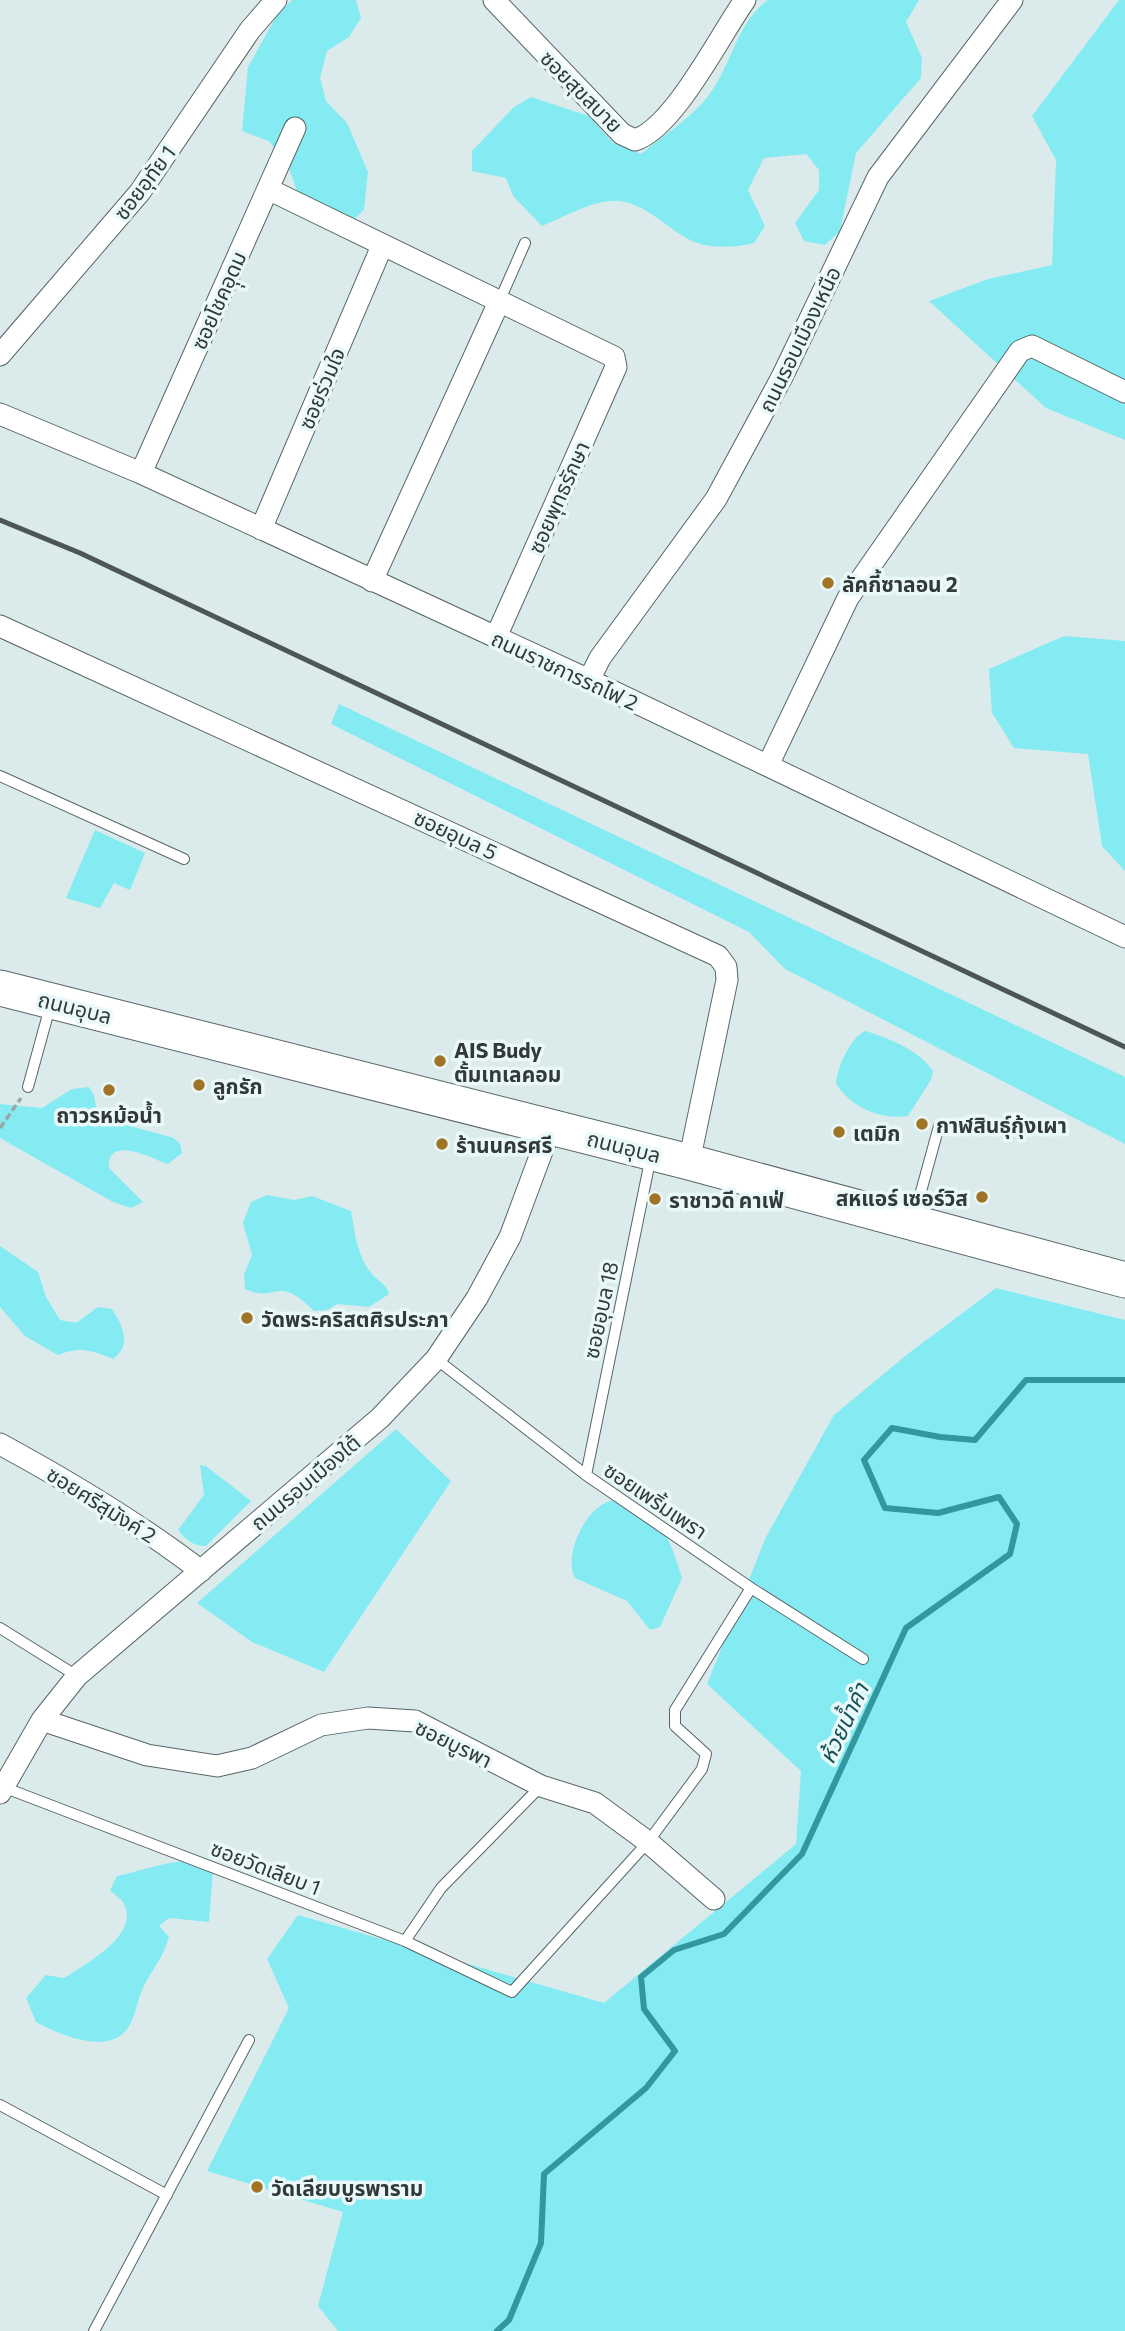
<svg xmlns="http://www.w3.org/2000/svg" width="1125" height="2331" font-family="Commissioner,'Noto Sans Thai',sans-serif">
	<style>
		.green { fill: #84ebf3 }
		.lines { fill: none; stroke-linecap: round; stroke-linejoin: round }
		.stream { stroke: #32979e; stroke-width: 6 }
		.lane-casing { stroke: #586566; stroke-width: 12 }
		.street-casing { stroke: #586566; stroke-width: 23 }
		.primary-casing { stroke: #586566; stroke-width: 37 }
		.path { stroke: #9aa6a7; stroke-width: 3.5; stroke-dasharray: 7 3.5; stroke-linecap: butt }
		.lane { stroke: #fff; stroke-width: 10 }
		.street { stroke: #fff; stroke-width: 21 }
		.primary { stroke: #fff; stroke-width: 35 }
		.rail { stroke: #4d5555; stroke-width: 5 }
		.poi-dot { fill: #9f7424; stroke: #e9f8f9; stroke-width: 2.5 }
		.labels { text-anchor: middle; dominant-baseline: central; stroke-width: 7; stroke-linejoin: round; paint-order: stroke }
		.street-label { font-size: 21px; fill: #333939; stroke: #e9f8f9 }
		.poi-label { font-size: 21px; font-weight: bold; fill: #333939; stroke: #e9f8f9; text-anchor: start }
		.water-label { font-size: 23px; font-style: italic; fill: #185155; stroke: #e9f8f9 }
	</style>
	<rect width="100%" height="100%" fill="#dbebec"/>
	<!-- green -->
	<path class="green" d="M292 0H356L361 18 349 37 327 51 320 78 326 101 347 123 368 172 364 210 349 224 298 194 289 168 269 141 242 131 248 67 277 15Z
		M768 0H919L906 22 922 58 921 78 856 153 840 231 825 245 804 241 795 223 819 190V170L806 154 764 158 748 190 765 226 754 243C734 248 709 249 690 240 666 228 647 204 619 201 594 199 565 217 542 226L513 196 506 178 472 171V151L514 107 531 97 589 116 613 143 641 154C661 137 687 121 704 101 731 71 735 23 768 0Z
		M1119 0H1125V440L1046 408 929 301 988 279 1052 265 1056 160 1032 116Z
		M1064 636 1125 641V871L1102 846 1088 754 1014 748 992 713 989 669Z
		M339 704 1125 1077V1144L785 969 749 932 331 724Z
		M95 830 145 853 130 890 114 883 100 908 66 898Z
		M865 1031C889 1038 919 1050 933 1071L931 1080 908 1116C881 1120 852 1108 836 1084 837 1068 850 1038 865 1031Z
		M89 1087 94 1095 97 1113 104 1119 174 1138 180 1144 182 1153 168 1164C151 1158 107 1134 109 1168L143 1202 131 1208 113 1202 0 1138V1104L42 1108 72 1089Z
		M267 1195 294 1200 312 1196 351 1211C355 1233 357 1256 372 1274 379 1282 386 1283 389 1294L369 1307 337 1304 328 1310 314 1311C275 1273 279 1304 245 1289L244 1275 252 1255 243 1223 251 1202Z
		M0 1246 38 1272 46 1297 60 1320 76 1323 98 1307 112 1309C123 1326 132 1345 113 1359 92 1350 80 1346 58 1355L25 1336 0 1307Z
		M996 1288 1125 1320V2331H338L318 2306 343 2212 207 2171 289 2008 267 1959 298 1915 604 2003 796 1844 801 1771 707 1684 766 1537 834 1415 909 1353Z
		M396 1429 451 1481 324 1672 252 1642 197 1603Z
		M200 1465 206 1466 251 1501 206 1546C193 1546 186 1540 178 1530L204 1495Z
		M627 1500C663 1516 671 1543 682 1578L660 1627 650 1630 627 1601 575 1578C563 1556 585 1508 610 1501 615 1499 622 1501 627 1500Z
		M188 1861 213 1872 209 1922 169 1918 159 1926 169 1937C163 1959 151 1970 142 1990 137 2001 136 2015 129 2026 111 2057 60 2035 36 2022L26 1998 46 1975 64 1978C84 1965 138 1936 125 1906 123 1900 115 1895 110 1890L117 1876C141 1871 164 1862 188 1861Z"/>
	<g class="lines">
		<!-- stream -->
		<path class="stream" d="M497 2331 509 2320 541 2243 544 2174 646 2088 675 2051 644 2009 641 1977 674 1950 724 1934 802 1854 906 1628 1010 1554 1017 1524 999 1497 938 1513 885 1508 864 1460 892 1428 940 1437 975 1440 1026 1380H1125"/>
		<defs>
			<path id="lane" d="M499 302 525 243
				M0 776 184 859
				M28 1087 50 1007
				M914 1217 939 1126
				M436 1359 586 1475 751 1588 863 1659
				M586 1475 651 1156
				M0 1628 77 1676
				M3 1787 405 1941 512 1992 648 1842 702 1769 706 1754 675 1726V1710L751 1588
				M405 1941 441 1888 541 1786
				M0 2105 167 2195
				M94 2331 249 2040"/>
			<path id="street" d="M494 0 622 134 635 140C674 128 720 35 745 0
				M268 189 614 357 616 367 496 637
				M0 355 140 192 250 30 276 0
				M0 414 141 473 589 680 1125 937
				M141 473 295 128
				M261 529 382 246
				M372 581 499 302
				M0 626 718 956 726 967 727 980 689 1162
				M589 680 600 658 716 499 782 377 878 177 1012 0
				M768 765 848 598 1020 351 1032 346 1125 392
				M0 1444C70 1482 137 1522 201 1571
				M42 1720 147 1755 217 1766 252 1758 321 1725 368 1718 415 1721 541 1786 595 1803 648 1842 714 1899
				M0 1793 42 1720 77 1676 380 1418 436 1359 477 1298 510 1237 551 1127"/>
			<path id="primary" d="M0 988 689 1162 1125 1280"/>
		</defs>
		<!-- lane casing -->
		<use href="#lane" class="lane-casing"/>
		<!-- street casing -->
		<use href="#street" class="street-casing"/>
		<!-- primary casing -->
		<use href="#primary" class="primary-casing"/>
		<!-- path -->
		<path class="path" d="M0 1128 21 1098"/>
		<!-- lane -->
		<use href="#lane" class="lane"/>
		<!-- street -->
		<use href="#street" class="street"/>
		<!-- primary -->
		<use href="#primary" class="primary"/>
		<!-- rail -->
		<path class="rail" d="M0 520 80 553 1125 1047"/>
	</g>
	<!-- markers -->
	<g class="poi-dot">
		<circle cx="828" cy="583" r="7"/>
		<circle cx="440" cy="1061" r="7"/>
		<circle cx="199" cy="1085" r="7"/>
		<circle cx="109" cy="1090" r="7"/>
		<circle cx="922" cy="1124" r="7"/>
		<circle cx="839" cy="1132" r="7"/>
		<circle cx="442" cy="1144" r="7"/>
		<circle cx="982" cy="1197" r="7"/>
		<circle cx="655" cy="1199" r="7"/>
		<circle cx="247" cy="1318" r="7"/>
		<circle cx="257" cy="2187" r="7"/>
	</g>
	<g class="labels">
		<!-- street labels -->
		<g class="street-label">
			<text transform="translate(582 91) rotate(45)">ซอยสุขสบาย</text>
			<text transform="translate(144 182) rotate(-53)">ซอยอุทัย 1</text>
			<text transform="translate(218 300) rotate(-66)">ซอยโชคอุุดม</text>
			<text transform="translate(799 339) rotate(-64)">ถนนรอบเมืองเหนือ</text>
			<text transform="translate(321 388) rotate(-67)">ซอยร่วมใจ</text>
			<text transform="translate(558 497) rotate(-66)">ซอยพุทธรักษา</text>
			<text transform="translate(565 670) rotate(25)">ถนนราชการรถไฟ 2</text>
			<text transform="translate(456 834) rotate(25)">ซอยอุบล 5</text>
			<text transform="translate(75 1007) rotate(14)">ถนนอุบล</text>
			<text transform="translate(624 1146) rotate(14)">ถนนอุบล</text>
			<text transform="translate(600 1310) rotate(-78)">ซอยอุบล 18</text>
			<text transform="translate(305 1482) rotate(-40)">ถนนรอบเมืองใต้</text>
			<text transform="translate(656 1500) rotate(34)">ซอยเพริ้มเพรา</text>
			<text transform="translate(102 1504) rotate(32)">ซอยศรีสุมังค์ 2</text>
			<text transform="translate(454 1743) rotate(26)">ซอยบูรพา</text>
			<text transform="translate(266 1867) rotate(21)">ซอยวัดเลียบ 1</text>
		</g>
		<!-- poi labels -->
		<g class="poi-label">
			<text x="842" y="583">ลัคกี้ซาลอน 2</text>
			<text x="454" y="1049">AIS Budy<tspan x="454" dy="24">ตั้มเทเลคอม</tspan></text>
			<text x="213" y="1085">ลูกรัก</text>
			<text x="109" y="1114" text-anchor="middle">ถาวรหม้อน้ำ</text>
			<text x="936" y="1124">กาฬสินธุ์กุ้งเผา</text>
			<text x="853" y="1132">เตมิก</text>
			<text x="456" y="1144">ร้านนครศรี</text>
			<text x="968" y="1197" text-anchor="end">สหแอร์ เซอร์วิส</text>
			<text x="669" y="1199">ราชาวดี คาเฟ่</text>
			<text x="261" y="1318">วัดพระคริสตศิรประภา</text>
			<text x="271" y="2187">วัดเลียบบูรพาราม</text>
		</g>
		<!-- water labels -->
		<g class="water-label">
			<text transform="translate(843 1723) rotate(-65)">ห้วยน้ำคำ</text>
		</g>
	</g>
</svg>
